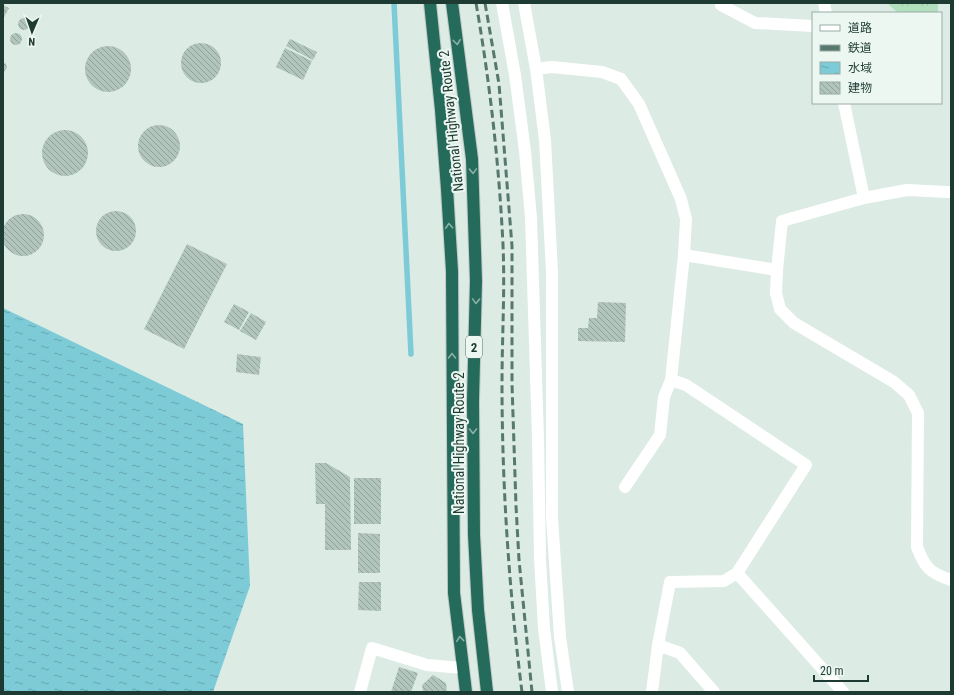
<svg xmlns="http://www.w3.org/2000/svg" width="954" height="695" font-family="'Roboto Condensed','Noto Sans JP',sans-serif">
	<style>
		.forest { fill: url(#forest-crowns) }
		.water { fill: url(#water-ripples) }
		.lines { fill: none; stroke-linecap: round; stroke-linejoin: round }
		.stream { stroke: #7dcbd7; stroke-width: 5.5 }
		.building { fill: url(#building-back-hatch) }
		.highway-casing { stroke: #c0c8c6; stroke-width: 14 }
		.minor { stroke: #fff; stroke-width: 12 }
		.highway { stroke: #256b5b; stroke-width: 12 }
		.rail { stroke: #56786e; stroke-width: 3; stroke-dasharray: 8 4; stroke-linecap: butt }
		.oneway { stroke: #89b1a6 }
		.labels { text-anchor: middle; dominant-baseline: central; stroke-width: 4; stroke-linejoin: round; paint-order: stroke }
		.shield { fill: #edf7f2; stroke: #5b736c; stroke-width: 1 }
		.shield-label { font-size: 13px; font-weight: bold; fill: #1d3b32 }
		.street-label { font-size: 14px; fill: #1d3b32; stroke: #edf7f2 }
	</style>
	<defs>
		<pattern id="forest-crowns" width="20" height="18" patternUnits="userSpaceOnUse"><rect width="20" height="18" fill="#b2dfbd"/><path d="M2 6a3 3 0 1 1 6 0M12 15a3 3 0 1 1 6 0" fill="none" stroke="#99c0a3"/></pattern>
		<pattern id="water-ripples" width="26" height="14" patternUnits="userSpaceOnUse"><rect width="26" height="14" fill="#7dcbd7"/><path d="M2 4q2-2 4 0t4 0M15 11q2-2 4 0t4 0" fill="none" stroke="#66a6af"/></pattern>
		<pattern id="building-back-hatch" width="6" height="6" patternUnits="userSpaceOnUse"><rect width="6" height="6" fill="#b1c5bd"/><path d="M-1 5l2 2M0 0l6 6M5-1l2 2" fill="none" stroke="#8fa19a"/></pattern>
	</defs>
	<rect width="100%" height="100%" fill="#dcebe4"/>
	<!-- forest -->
	<path class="forest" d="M887 3H938V13H898Z"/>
	<!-- water -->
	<path class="water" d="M3 308 243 424 250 586 213 692H3Z"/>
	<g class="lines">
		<!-- stream -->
		<path class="stream" d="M394 3 411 354"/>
	</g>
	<!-- building -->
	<path class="building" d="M3 5 9 8 3 19Z
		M18 24a6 6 0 1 1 12 0a6 6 0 1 1-12 0Z
		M10 39a6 6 0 1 1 12 0a6 6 0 1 1-12 0Z
		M290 39 317 52 313 60 286 46Z
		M181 63a20 20 0 1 1 40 0a20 20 0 1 1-40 0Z
		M85 69a23 23 0 1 1 46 0a23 23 0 1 1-46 0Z
		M285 48 312 61 303 80 276 67Z
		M3 62 6 64 7 68 3 73Z
		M138 146a21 21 0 1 1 42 0a21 21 0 1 1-42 0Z
		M42 153a23 23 0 1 1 46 0a23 23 0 1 1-46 0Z
		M96 231a20 20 0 1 1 40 0a20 20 0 1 1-40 0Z
		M2 235a21 21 0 1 1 42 0a21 21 0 1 1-42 0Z
		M187 244 227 264 184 349 144 329Z
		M598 302 626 303 625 342 578 341V328H588L589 318H597Z
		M234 304 249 312 239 330 224 322Z
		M251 313 266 322 256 340 240 331Z
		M237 354 261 357 259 375 236 372Z
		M315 463H326L350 477 351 550H325V504H316Z
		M354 478H381V524H354Z
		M358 533 380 534V573H358Z
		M359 582H381V611L358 610Z
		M399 667 418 673 411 692H391Z
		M433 675 446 683 447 692H423L422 685Z"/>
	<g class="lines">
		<defs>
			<path id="highway" d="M430 3 441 110 447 189 452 271 454 593 466 692
				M452 3 472 159 476 281 473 401 474 535 478 610 487 692"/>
		</defs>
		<!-- highway casing -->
		<use href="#highway" class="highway-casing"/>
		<!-- minor -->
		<path class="minor" d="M502 3 515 75 525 151 531 218 538 438 540 559 544 628 552 692
			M524 3 536 69 545 140 552 272V518L560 637 568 692
			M721 3V5L755 23 813 26
			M824 3 826 13
			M536 69 552 67 602 72 621 79 639 104 681 199 686 219 684 255 671 380 664 397 660 435 625 487
			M844 103 864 198
			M948 192 907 190 864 198 782 221 777 270 776 293 780 309 794 323 894 382 909 395 918 413 917 547C925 568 930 573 951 580
			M684 255 777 270
			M737 573 843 692
			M658 645 680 653 714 692
			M360 692 372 648 427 665 463 668
			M652 692 658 645 670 582 724 581 737 573 806 465 686 385 671 380"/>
		<!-- highway -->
		<use href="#highway" class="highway"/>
		<!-- rail -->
		<path class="rail" d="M476 3C490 83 499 164 503 245 505 291 502 337 502 384 502 486 509 590 522 692
			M485 3 499 84 512 246V384L516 506 519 560 532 692"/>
	</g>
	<!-- one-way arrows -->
	<defs><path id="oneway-chevron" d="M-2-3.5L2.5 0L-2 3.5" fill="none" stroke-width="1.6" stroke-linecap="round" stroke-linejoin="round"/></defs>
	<g class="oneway">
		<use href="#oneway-chevron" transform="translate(457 42) rotate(83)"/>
		<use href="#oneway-chevron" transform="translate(473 171) rotate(88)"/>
		<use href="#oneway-chevron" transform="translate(449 226) rotate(-93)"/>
		<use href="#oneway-chevron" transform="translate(476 301) rotate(92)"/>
		<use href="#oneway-chevron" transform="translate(452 356) rotate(-90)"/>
		<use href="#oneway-chevron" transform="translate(473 431) rotate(90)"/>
		<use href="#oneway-chevron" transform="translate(460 639) rotate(-96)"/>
	</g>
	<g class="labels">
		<!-- shield labels -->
		<rect class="shield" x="466" y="336" width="16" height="22" rx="3"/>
		<g class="shield-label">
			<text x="474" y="347">2</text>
		</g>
		<!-- street labels -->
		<g class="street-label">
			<text transform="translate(451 121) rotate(-96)">National Highway Route 2</text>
			<text transform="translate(459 443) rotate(-90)">National Highway Route 2</text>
		</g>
	</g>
	<!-- border -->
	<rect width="954" height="695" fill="none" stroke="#1d3b32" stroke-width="8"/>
	<!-- legend -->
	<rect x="812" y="12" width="130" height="92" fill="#edf7f2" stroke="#9aaca5"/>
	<rect x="820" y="25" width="20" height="6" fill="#ffffff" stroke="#9aaca5"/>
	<text x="848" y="32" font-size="12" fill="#1d3b32">道路</text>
	<rect x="820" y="45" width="20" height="6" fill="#56786e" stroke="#9aaca5"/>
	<text x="848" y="52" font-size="12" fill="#1d3b32">鉄道</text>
	<rect x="820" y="62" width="20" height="12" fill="url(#water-ripples)" stroke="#9aaca5"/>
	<text x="848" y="72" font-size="12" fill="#1d3b32">水域</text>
	<rect x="820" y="82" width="20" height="12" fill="url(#building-back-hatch)" stroke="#9aaca5"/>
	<text x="848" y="92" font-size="12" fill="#1d3b32">建物</text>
	<!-- north arrow -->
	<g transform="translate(32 32) rotate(182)" stroke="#edf7f2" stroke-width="3" paint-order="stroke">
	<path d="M0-3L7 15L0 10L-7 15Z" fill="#1d3b32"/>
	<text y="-6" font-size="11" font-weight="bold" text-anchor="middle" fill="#1d3b32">N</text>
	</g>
	<!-- scale -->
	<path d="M814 675v6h54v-6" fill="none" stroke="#1d3b32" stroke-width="2"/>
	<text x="820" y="675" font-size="12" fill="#1d3b32" stroke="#edf7f2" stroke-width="3" paint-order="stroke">20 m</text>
</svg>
